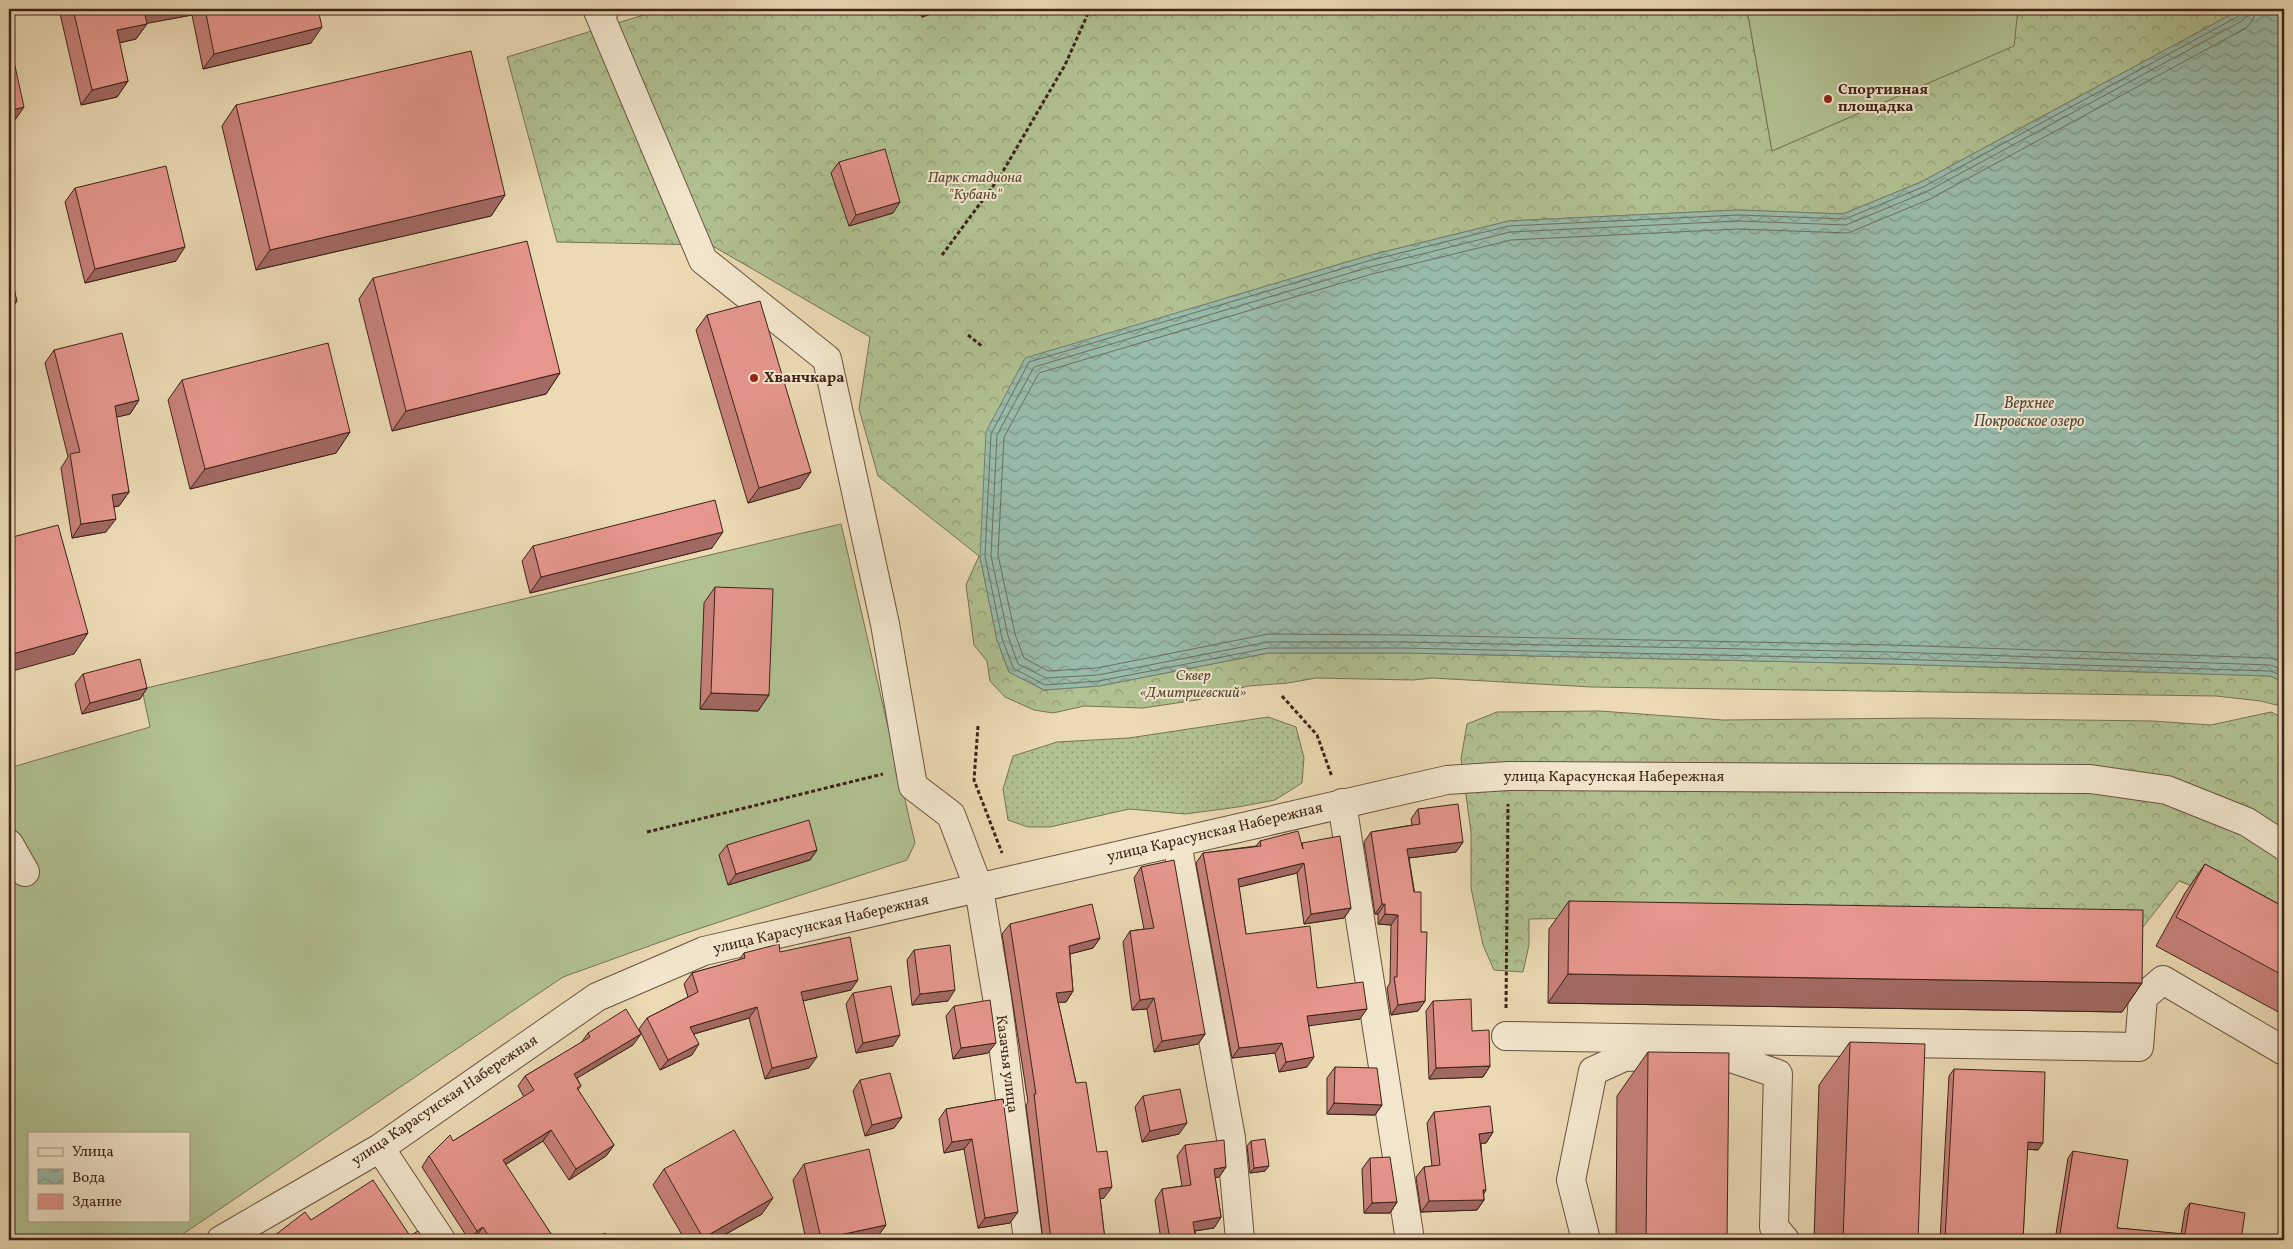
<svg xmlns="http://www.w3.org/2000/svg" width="2293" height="1249" font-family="Vollkorn,serif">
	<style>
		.grass { fill: url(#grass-dots); stroke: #787254 }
		.forest { fill: url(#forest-crowns); stroke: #787254 }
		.garden { fill: #b1c191; stroke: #787254; fill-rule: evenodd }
		.water { fill: url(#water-waves); stroke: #757e70 }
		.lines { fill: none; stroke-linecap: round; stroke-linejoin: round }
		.shore { stroke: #6c6f61; stroke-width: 1 }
		.minor-casing { stroke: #69513f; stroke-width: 30 }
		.path { stroke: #3e2318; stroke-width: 3; stroke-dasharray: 4 2.5; stroke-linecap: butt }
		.minor { stroke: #f2e7ce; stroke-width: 28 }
		.wall { fill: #c68179; stroke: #3e2318 }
		.shaded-wall { fill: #a16963; stroke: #3e2318 }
		.building { fill: #e6968d; stroke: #3e2318 }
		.poi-dot { fill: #8f2418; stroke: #f2e7ce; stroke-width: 2 }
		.labels { text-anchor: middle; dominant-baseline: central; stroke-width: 4; stroke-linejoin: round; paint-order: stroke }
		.poi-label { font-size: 15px; font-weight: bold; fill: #3e2318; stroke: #f2e7ce; text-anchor: start }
		.park-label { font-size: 15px; font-style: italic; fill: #5b4a36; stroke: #f2e7ce }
		.street-label { font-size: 15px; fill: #3e2318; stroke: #f2e7ce }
		.water-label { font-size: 16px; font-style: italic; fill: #55493c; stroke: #f2e7ce }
	</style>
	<defs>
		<pattern id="grass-dots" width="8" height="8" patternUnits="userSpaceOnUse" patternTransform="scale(1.25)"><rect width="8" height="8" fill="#b1c191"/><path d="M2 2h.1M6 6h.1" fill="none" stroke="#919c75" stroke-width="1.8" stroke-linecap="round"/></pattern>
		<pattern id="forest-crowns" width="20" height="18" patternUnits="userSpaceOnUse" patternTransform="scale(1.25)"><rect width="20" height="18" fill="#b1c191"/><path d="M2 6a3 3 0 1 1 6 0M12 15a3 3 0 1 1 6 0" fill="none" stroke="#919c75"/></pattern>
		<pattern id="water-waves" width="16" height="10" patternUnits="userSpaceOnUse" patternTransform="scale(1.25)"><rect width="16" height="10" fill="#9ba"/><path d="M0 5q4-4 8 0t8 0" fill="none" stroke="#7e9889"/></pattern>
	</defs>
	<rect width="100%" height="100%" fill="#ebdab4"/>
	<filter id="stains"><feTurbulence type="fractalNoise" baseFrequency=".004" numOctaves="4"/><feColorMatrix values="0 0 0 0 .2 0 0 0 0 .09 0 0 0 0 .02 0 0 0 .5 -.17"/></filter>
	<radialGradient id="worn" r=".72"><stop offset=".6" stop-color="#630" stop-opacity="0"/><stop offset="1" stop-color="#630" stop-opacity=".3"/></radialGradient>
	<!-- grass -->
	<path class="grass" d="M1268 717 1296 727 1304 758 1302 783 1275 800 1238 807 1185 814 1129 809 1050 827H1028L1008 820 1003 789 1013 756 1057 742 1129 738Z"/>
	<!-- forest -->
	<path class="forest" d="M663 9H919L922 17 945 9H1747L1772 151 2013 46 2018 9H2241L1921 182 1843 214 1738 210 1509 221 1367 256 1180 312 980 557 997 640 1009 672 1044 690 1099 686 1268 653H1403L1892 664 2270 676 2284 682V707L2261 701 2216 696 1592 687 1432 678 1413 680 1316 678 1288 683 1248 686 1197 700 1143 708 1084 706 1053 713 1034 710 1005 697 990 681 987 661 974 645 966 585 979 556 878 476 859 409 870 337 711 245 557 242 507 57Z
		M1600 711 1723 720 1929 718 2152 721 2211 725 2271 712 2284 718V933L2233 902 2179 881 2143 927 2124 924 1643 917 1529 919V945L1523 972 1494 970 1483 945 1471 888V832L1461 759 1467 724 1497 712Z"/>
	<!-- garden -->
	<path class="garden" d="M1747 9H2018L2014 46 1772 151Z
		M841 524 915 843 907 860 677 936 563 977 174 1240H9V768L150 727 142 689ZM29 1133H189V1220H29Z"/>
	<!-- water -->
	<path class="water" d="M2241 9H2284V682L2270 676 1892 664 1403 653H1268L1099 686 1044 690 1009 672 997 640 980 557 986 432 1025 358 1367 256 1509 221 1738 210 1843 214 1921 182Z"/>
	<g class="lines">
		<!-- shore -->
		<path class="shore" d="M2242 9 2239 16 1923 187 1845 219 1738 215 1509 226 1368 261 1029 362 991 434 985 556 1002 638 1013 668 1045 685 1099 681 1268 648H1403L1892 659 2270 671 2284 676
			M2249 9 2247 16 2242 21 1926 192 1846 225 1738 221 1510 232 1370 267 1034 367 997 435 991 556 1008 636 1018 664 1046 678 1098 675 1268 642H1403L1892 652 2270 665 2284 670
			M2256 9 2253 20 2246 28 1930 199 1848 233 1738 229 1511 240 1372 274 1039 373 1004 437 998 555 1015 634 1024 658 1048 671 1097 668 1268 634 1404 635 1892 645 2270 658 2284 662"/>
		<defs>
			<path id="minor" d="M605 9 598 11 703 260 827 359 885 624 913 786 951 815 979 889 997 997 1028 1240
				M1342 803 1410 1240
				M1177 843 1231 1138 1240 1240
				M9 844 25 872
				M1506 1036 2139 1047 2143 997 2163 980 2284 1051
				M1700 1056H1725L1778 1074 1774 1227 1785 1240
				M380 1148 441 1240
				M221 1240 380 1148 597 997 704 951 1447 780 1508 776 2090 779 2167 790 2247 822 2284 846
				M1586 1240 1571 1180 1593 1071 1624 1057 1659 1056"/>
		</defs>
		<!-- minor casing -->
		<use href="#minor" class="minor-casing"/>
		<!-- path -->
		<path class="path" d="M942 255 999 178 1065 65 1090 9
			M968 335 983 347
			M1282 696 1317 735 1332 777
			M978 726 974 780 1002 853
			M647 832 883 774
			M1506 1008 1508 804"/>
		<!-- minor -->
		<use href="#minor" class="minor"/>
	</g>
	<!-- wall -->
	<path class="wall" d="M59 9H318L311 43 203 69 192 15 147 23 136 39 119 43 128 81 117 97 81 105Z
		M919 9H945L922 17Z
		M236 105 505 195 491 216 256 270 222 126Z
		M839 162 893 213 849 226 831 173Z
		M75 188 176 261 85 283 65 202Z
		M373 278 560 373 546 394 392 431 359 299Z
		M707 315 800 488 748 503 696 330Z
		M54 350 139 400 130 414 116 417 129 492 119 506 114 507 106 532 72 538 61 468 68 457 45 363Z
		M182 380 350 432 336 453 190 489 168 400Z
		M533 546 712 548 530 593 522 561Z
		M715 587 769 695 758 711 700 709 704 603Z
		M83 674 147 688 140 699 82 714 75 684Z
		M1418 809 1463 842 1456 852 1409 858 1421 932 1425 1001 1418 1011 1391 1015 1387 988 1390 983 1391 925 1378 924V914H1375L1364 842 1371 832 1412 825 1411 819Z
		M1260 841 1301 844 1351 908 1344 918 1304 924 1297 873 1239 887 1246 934 1360 1019 1309 1025 1307 1067 1279 1072 1275 1053 1232 1058 1196 863 1203 853 1256 846Z
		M727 845 817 850 810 860 728 885 719 855Z
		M2205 864 2284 907V1015L2156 946 2185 893Z
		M1141 867 1205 1034 1198 1044 1154 1052 1147 1009 1132 1010 1123 942 1130 931 1144 929 1134 878Z
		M1569 901 2142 983 2122 1012 1548 1003 1549 929Z
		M1010 924 1100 938 1093 948 1070 954 1073 991 1066 1002H1058L1076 1083 1104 1198H1100L1105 1240H1043L1026 1105 1028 1102 1002 934Z
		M914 950 948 1001 912 1005 907 960Z
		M780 952 851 990 803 1001 809 1068 765 1079 749 1018 694 1034 692 1055 660 1070 639 1029 647 1018 688 997 684 984 692 973 739 960 744 953Z
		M853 993 893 1046 856 1053 846 1004Z
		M1433 1001 1472 1031 1490 1066 1483 1077 1429 1079 1426 1011Z
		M954 1006 988 1053 953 1059 946 1016Z
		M588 1033 633 1045 577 1078 581 1086 578 1090 614 1145 606 1156 569 1180 543 1141 505 1165 555 1240H477L475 1238 472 1240H469L422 1167 429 1156 524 1097 518 1086 525 1076 581 1043Z
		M1850 1042 1918 1240H1814L1819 1085Z
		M1648 1052 1727 1240H1616L1617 1096Z
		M1335 1067 1382 1105 1375 1115 1327 1114V1078Z
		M1954 1069 2038 1150 2027 1149 2023 1240H1940L1949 1076Z
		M860 1080 902 1117 894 1128 865 1136 853 1091Z
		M1143 1096 1179 1134 1142 1142 1135 1107Z
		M1003 1099 1010 1223 978 1228 964 1149 944 1153 939 1119 946 1109Z
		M1434 1112 1493 1132 1486 1143H1481L1484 1200 1477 1210 1421 1212 1416 1177 1424 1167 1432 1166 1427 1123Z
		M1251 1141 1265 1171 1250 1173 1247 1146Z
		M1185 1145 1226 1167 1219 1177 1215 1178 1221 1217 1214 1228 1195 1231 1196 1240H1161L1155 1200 1162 1189 1182 1186 1177 1156Z
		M2073 1151 2117 1228 2181 1234 2185 1210 2190 1203 2241 1240H2055L2068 1158Z
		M1370 1158 1397 1202 1390 1213H1364L1362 1169Z
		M804 1164 886 1225 875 1240H806L793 1180Z
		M664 1169 762 1214 715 1240H685L653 1185Z
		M311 1220 410 1236 425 1240H271L274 1236Z"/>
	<!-- shaded-wall -->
	<path class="shaded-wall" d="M151 9H196L192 15 133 26 144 10Z
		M928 9H945L922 17Z
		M147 24 136 39 106 46 117 30Z
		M322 27 311 43 203 69 214 54Z
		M128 81 117 97 81 105 92 90Z
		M24 107 15 120 9 121V111Z
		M505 195 491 216 256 270 270 250Z
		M900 202 893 213 849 226 856 215Z
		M185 247 176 261 85 283 95 269Z
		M17 301 9 313V303Z
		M560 373 546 394 392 431 406 411Z
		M139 400 130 414 105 420 115 406Z
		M350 432 336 453 190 489 205 469Z
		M811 472 800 488 748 503 759 488Z
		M129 492 119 506 102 508 112 495Z
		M116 519 106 532 72 538 81 524Z
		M723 532 712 548 530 593 541 577Z
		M88 633 74 654 9 672V655Z
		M147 688 140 699 82 714 90 703Z
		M711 693 769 695 758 711 700 709Z
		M1463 842 1456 852 1400 859 1407 849Z
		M817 850 810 860 728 885 736 874Z
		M1304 863 1297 873 1231 889 1238 879Z
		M1382 904H1385L1378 914H1375Z
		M1351 908 1344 918 1304 924 1311 914Z
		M1385 914 1398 915 1391 925 1378 924Z
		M1100 938 1093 948 1062 956 1069 946Z
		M1568 974 2142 983 2122 1012 1548 1003Z
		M858 980 851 990 793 1003 801 992Z
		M955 990 948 1001 912 1005 920 994Z
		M1073 991 1066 1002 1048 1003 1056 993Z
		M1154 998 1147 1009 1132 1010 1140 1000Z
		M1425 1001 1418 1011 1391 1015 1398 1005Z
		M757 1007 749 1018 683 1037 690 1027Z
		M1367 1009 1360 1019 1300 1027 1307 1016Z
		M641 1034 633 1045 567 1084 574 1074Z
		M1205 1034 1198 1044 1154 1052 1162 1041Z
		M900 1035 893 1046 856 1053 863 1043Z
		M996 1043 988 1053 953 1059 961 1048Z
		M1282 1043 1275 1053 1232 1058 1239 1048Z
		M699 1044 692 1055 660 1070 668 1060Z
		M817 1057 809 1068 765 1079 772 1068Z
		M1314 1057 1307 1067 1279 1072 1286 1062Z
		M1490 1066 1483 1077 1429 1079 1436 1068Z
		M1334 1103 1382 1105 1375 1115 1327 1114Z
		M902 1117 894 1128 865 1136 872 1125Z
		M1187 1123 1179 1134 1142 1142 1150 1131Z
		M551 1130 543 1141 495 1171 503 1160Z
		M1493 1132 1486 1143 1472 1144 1479 1134Z
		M972 1139 964 1149 944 1153 952 1142Z
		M2028 1142 2043 1143 2038 1150 2023 1149Z
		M614 1145 606 1156 569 1180 576 1169Z
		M1269 1166 1265 1171 1250 1173 1254 1168Z
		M1226 1167 1219 1177 1206 1179 1214 1169Z
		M1112 1187 1104 1198 1092 1200 1099 1189Z
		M1486 1190 1480 1200H1484L1477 1210 1421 1212 1429 1201Z
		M773 1198 762 1214 715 1240H701L703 1238Z
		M1397 1202 1390 1213H1364L1372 1203Z
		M1018 1212 1010 1223 978 1228 985 1218Z
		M1221 1217 1214 1228 1186 1232 1193 1222Z
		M886 1225 875 1240H820L821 1239Z
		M483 1227 475 1238 470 1240 477 1231Z"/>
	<!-- building -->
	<path class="building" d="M73 9H151L144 10 147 24 117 30 128 81 92 90Z
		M205 9H318L322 27 214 54Z
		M9 39 24 107 9 111Z
		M471 51 505 195 270 250 236 105Z
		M885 149 900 202 856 215 839 162Z
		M166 166 185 247 95 269 75 188Z
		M527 241 560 373 406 411 373 278Z
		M9 268 17 301 9 303Z
		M760 301 811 472 759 488 707 315Z
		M122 333 139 400 115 406 129 492 112 495 116 519 81 524 70 454 80 452 54 350Z
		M328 343 350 432 205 469 182 380Z
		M715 500 723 532 541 577 533 546Z
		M58 525 88 633 9 655V538Z
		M715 587 773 589 769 695 711 693Z
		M140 659 147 688 90 703 83 674Z
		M1458 804 1463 842 1407 849 1414 892H1421V932H1427L1425 1001 1398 1005 1394 977H1397L1398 915 1385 914V904H1382L1371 832 1420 824 1418 809Z
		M809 820 817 850 736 874 727 845Z
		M1298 831 1303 849 1302 843 1340 836 1351 908 1311 914 1304 863 1238 879 1246 934 1310 926 1317 988 1363 982 1367 1009 1307 1016 1314 1057 1286 1062 1282 1043 1239 1048 1203 853 1261 846 1260 841Z
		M1174 860 1205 1034 1162 1041 1154 998 1140 1000 1130 931 1154 928 1141 867Z
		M2205 864 2284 907V976L2176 917Z
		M1569 901 2143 910 2142 983 1568 974Z
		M1092 904 1100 938 1069 946 1073 991 1056 993 1076 1083 1086 1082 1097 1152 1107 1151 1112 1187 1099 1189 1105 1240H1051L1034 1094H1036L1010 924Z
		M850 937 858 980 801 992 817 1057 772 1068 757 1007 690 1027 699 1044 668 1060 647 1018 698 992 692 973 745 958 744 953 779 944 780 952Z
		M950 945 955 990 920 994 914 950Z
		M891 986 900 1035 863 1043 853 993Z
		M1471 999 1472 1031 1489 1030 1490 1066 1436 1068 1433 1001Z
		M990 1000 996 1043 961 1048 954 1006Z
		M626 1009 641 1034 574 1074 581 1086 577 1088 614 1145 576 1169 551 1130 503 1160 555 1240H491L483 1227 477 1231 429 1156 450 1135 453 1141 534 1090 525 1076 590 1037 588 1033Z
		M1850 1042 1925 1044 1918 1240H1843Z
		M1648 1052 1729 1053 1727 1240H1646Z
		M1335 1067 1377 1068 1382 1105 1334 1103Z
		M1954 1069 2045 1072 2043 1143 2028 1142 2023 1240H1945Z
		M890 1073 902 1117 872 1125 860 1080Z
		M1180 1089 1187 1123 1150 1131 1143 1096Z
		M1003 1099 1018 1212 985 1218 972 1139 952 1142 946 1109Z
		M1490 1106 1493 1132 1479 1134 1486 1190H1483L1484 1200 1429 1201 1424 1167 1440 1165 1434 1112Z
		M734 1130 773 1198 703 1238 664 1169Z
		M1265 1139 1269 1166 1254 1168 1251 1141Z
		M1224 1140 1226 1167 1214 1169 1221 1217 1193 1222 1196 1240H1170L1162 1189 1191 1185 1185 1145Z
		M869 1149 886 1225 821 1239 804 1164Z
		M2073 1151 2128 1160 2117 1228 2185 1234 2190 1203 2245 1213 2241 1240H2059Z
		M1390 1157 1397 1202 1372 1203 1370 1158Z
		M373 1180 410 1236 418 1231 425 1240H277L274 1236 305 1212 311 1220Z
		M605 1233 610 1240H594Z
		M1489 1236V1240H1438Z"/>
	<!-- markers -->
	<g class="poi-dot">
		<circle cx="1828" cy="99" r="5"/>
		<circle cx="754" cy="378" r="5"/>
	</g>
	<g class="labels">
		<!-- poi labels -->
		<g class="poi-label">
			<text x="1838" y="90">Спортивная<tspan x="1838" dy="17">площадка</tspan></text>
			<text x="764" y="378">Хванчкара</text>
		</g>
		<!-- park labels -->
		<g class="park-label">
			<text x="975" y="178">Парк стадиона<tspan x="975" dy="17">"Кубань"</tspan></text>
			<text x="1193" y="676">Сквер<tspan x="1193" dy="17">«Дмитриевский»</tspan></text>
		</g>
		<!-- street labels -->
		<g class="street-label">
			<text x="1614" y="777">улица Карасунская Набережная</text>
			<text transform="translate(1215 833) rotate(-13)">улица Карасунская Набережная</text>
			<text transform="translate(821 925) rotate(-13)">улица Карасунская Набережная</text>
			<text transform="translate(1006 1064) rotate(83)">Казачья улица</text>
			<text transform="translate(445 1101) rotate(-34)">улица Карасунская Набережная</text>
		</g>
		<!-- water labels -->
		<g class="water-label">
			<text x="2029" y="404">Верхнее<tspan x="2029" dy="18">Покровское озеро</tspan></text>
		</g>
	</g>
	<!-- margin -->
	<rect width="2293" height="1249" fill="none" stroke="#ebdab4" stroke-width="30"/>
	<rect x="10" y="10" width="2273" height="1229" fill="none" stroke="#3e2318" stroke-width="2.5"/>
	<rect x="15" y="15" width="2263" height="1219" fill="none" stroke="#3e2318"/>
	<!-- legend -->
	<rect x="28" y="1132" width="162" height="90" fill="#f2e7ce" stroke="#aa9985"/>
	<rect x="38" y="1148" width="25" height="8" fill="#f2e7ce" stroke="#aa9985"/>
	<text x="72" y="1156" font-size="15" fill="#3e2318">Улица</text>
	<rect x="38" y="1169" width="25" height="15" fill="url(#water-waves)" stroke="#aa9985"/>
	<text x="72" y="1182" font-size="15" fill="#3e2318">Вода</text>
	<rect x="38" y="1194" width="25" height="15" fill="#e6968d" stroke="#aa9985"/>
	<text x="72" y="1206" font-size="15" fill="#3e2318">Здание</text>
	<rect width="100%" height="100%" filter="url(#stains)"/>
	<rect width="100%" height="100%" fill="url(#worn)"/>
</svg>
